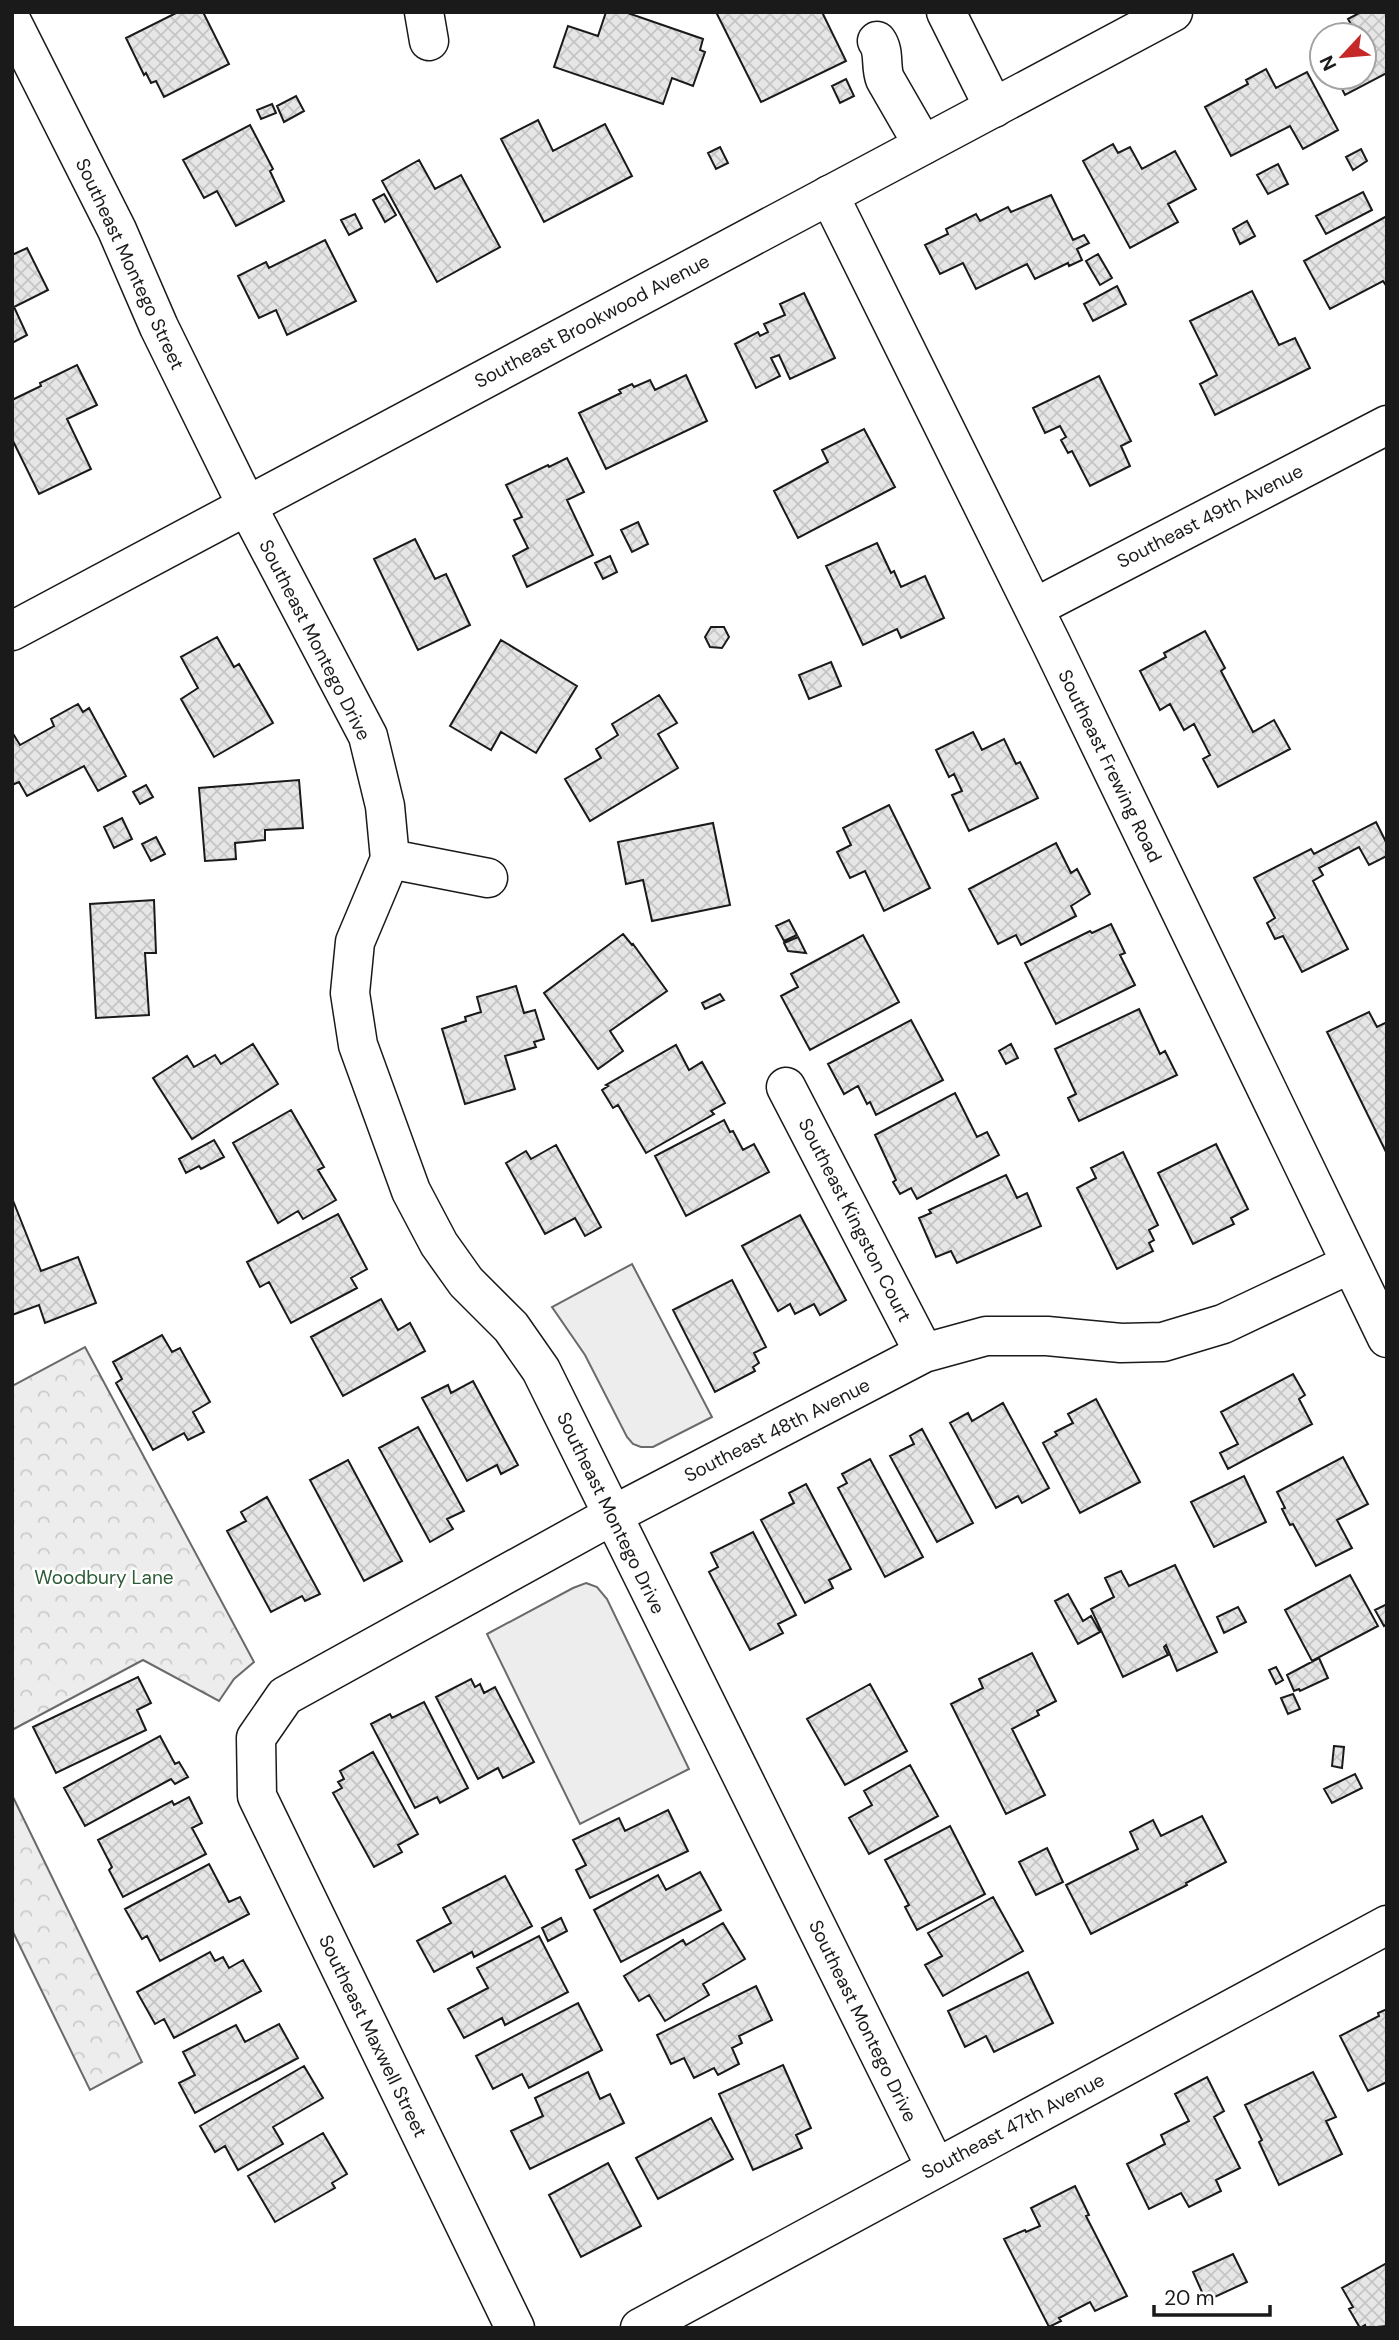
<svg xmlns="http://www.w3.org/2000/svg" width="1399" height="2340" font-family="'DM Sans',sans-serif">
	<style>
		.built { fill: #ededed; stroke: #6a6a6a; stroke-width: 2 }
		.forest { fill: url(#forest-crowns); stroke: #6a6a6a; stroke-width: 2 }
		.building { fill: url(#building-cross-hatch); stroke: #1a1a1a; stroke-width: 2 }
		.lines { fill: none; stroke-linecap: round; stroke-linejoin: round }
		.minor-casing { stroke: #1a1a1a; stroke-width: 41 }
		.major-casing { stroke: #1a1a1a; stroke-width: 41 }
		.minor { stroke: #fff; stroke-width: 38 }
		.major { stroke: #fff; stroke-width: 38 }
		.labels { text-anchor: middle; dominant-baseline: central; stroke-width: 5; stroke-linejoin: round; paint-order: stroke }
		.street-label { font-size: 19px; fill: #1a1a1a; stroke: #fff }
		.park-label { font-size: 19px; fill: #2b5a34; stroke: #fff }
	</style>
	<defs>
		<pattern id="forest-crowns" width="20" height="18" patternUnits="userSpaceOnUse" patternTransform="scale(1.75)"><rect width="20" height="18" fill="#ededed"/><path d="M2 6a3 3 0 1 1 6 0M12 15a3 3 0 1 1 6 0" fill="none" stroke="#cbcbcb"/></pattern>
		<pattern id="building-cross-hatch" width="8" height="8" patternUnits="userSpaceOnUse" patternTransform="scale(1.75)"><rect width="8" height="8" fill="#e6e6e6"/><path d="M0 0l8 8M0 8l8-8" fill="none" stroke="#c5c5c5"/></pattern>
	</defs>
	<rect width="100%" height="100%" fill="#fff"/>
	<!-- built -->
	<path class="built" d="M632 1264 712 1417 653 1447H641L633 1444 627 1437 585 1355 552 1307Z
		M586 1583 597 1587 607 1599 689 1769 580 1824 487 1634 573 1588Z"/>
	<!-- forest -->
	<path class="forest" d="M85 1347 254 1662 234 1679 219 1701 143 1660 12 1730V1386Z
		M12 1795 142 2062 90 2090 12 1930Z"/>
	<!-- building -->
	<path class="building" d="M178 12H203L229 64 164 97 156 81 151 83 146 73 144 75 126 38Z
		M606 12H625L703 39 700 50 705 52 693 86 672 78 663 104 554 67 568 26 598 36Z
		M716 12H822L846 61 761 102Z
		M1361 12H1387V73L1345 95 1336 77H1364V35H1357L1348 19Z
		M1266 69 1276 88 1307 72 1338 130 1303 149 1290 126 1231 156 1205 107 1248 84 1246 80Z
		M846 79 854 96 840 103 832 86Z
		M296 96 304 111 284 122 277 106Z
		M272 104 276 113 261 119 257 110Z
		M538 120 553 151 605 124 632 176 544 222 501 139Z
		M250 125 273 169 270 171 284 201 236 226 217 191 204 198 183 160Z
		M1113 144 1118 153 1130 147 1142 169 1175 151 1196 189 1168 204 1178 222 1130 248 1083 161Z
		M720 147 728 163 716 169 708 153Z
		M1361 149 1367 161 1353 170 1346 157Z
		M419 160 435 189 461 175 500 247 437 282 382 181Z
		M1278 164 1288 184 1268 194 1257 175Z
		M1363 192 1372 210 1326 234 1316 216Z
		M384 194 396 215 385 222 373 200Z
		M1051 195 1073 240 1084 235 1089 243 1077 249 1082 260 1069 266 1068 263 1035 279 1027 264 976 289 963 263 940 274 925 245 948 234 946 229 976 214 980 221 1008 207 1011 212Z
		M355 214 362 228 349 235 341 220Z
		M1387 216V287L1383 281 1330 309 1304 261Z
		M1247 221 1255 236 1240 244 1233 229Z
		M325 240 356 301 287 335 276 310 259 318 238 276 266 262 269 268Z
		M27 248 48 290 14 307 27 335 12 343V255Z
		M1098 254 1112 278 1100 285 1086 261Z
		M1117 286 1126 304 1093 321 1084 304Z
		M1252 291 1279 345 1295 338 1310 368 1215 415 1200 384 1217 375 1190 321Z
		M804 293 835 358 790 379 779 355 771 358 780 376 756 388 735 344 758 332 760 336 768 332 764 324 785 315 780 304Z
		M77 365 97 405 67 419 91 469 39 494 12 439V400L41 386 40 383Z
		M686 375 707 421 606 469 579 413 621 393 619 390 632 384 634 387 650 380 655 390Z
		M1099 376 1131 441 1121 446 1130 466 1090 486 1072 451 1068 453 1061 440 1066 437 1060 426 1045 433 1033 408Z
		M864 429 895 487 798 538 774 491 828 462 822 450Z
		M567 458 584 492 567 500 593 555 527 587 513 556 528 548 514 520 522 517 506 485 548 465 549 467Z
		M638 522 648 544 632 552 621 530Z
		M415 539 435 579 446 574 470 625 418 650 374 559Z
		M877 543 891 573 894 571 901 587 925 576 944 618 901 638 897 629 863 645 826 566Z
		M610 556 617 572 603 579 595 563Z
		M711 627H724L729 637 722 648 710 647 705 637Z
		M1205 631 1225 668 1221 671 1253 732 1274 720 1290 749 1218 787 1203 759 1210 755 1194 724 1184 730 1170 704 1160 710 1140 671 1166 657 1164 653Z
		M217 637 234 667 239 664 273 723 214 757 181 699 198 688 181 657Z
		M501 640 577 686 536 753 501 732 491 750 450 726Z
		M831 662 841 686 809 699 799 675Z
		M659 695 677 723 658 734 678 768 590 821 565 779 601 758 596 749 618 735 612 724Z
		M78 704 83 712 89 708 126 776 98 791 84 766 27 796 19 782 12 785V732L20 745 54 726 51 719Z
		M973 732 982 750 1004 739 1016 764 1020 762 1038 798 969 831 952 795 962 791 954 774 949 777 936 750Z
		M299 780 303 828 265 830V840L235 843 236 859 205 861 199 788Z
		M146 785 153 797 140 804 133 792Z
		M889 805 930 888 884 911 865 871 850 878 837 852 851 845 843 828Z
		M122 818 132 839 114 848 104 827Z
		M1376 822 1387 844V856L1369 865 1359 847 1319 868 1323 875 1313 881 1348 949 1302 972 1283 936 1275 939 1267 923 1275 918 1254 878 1311 849 1314 854Z
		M713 823 730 905 652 921 643 880 626 884 618 842Z
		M156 837 165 854 151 861 142 844Z
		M1056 843 1071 873 1077 869 1090 894 1071 906 1076 916 1021 945 1016 935 998 944 969 889Z
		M154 900 156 953H145L149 1015 96 1018 90 904Z
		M789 920 797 935 784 941 776 926Z
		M1111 924 1125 953 1120 955 1135 985 1056 1024 1025 963 1090 931 1092 933Z
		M623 934 632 945 633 944 667 991 610 1031 623 1051 598 1069 544 993Z
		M863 935 899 1002 810 1050 781 996 798 987 791 974Z
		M798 937 806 953 788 951 784 943Z
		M516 986 524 1013 535 1010 544 1039 534 1042 536 1047 505 1056 515 1089 465 1104 442 1029 466 1021 465 1017 481 1012 477 997Z
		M720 994 724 1000 705 1009 702 1003Z
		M1139 1009 1160 1054 1165 1051 1177 1075 1079 1121 1068 1098 1076 1094 1055 1049Z
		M1369 1012 1377 1027 1387 1022V1154L1327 1032Z
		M911 1020 943 1080 876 1115 870 1102 867 1104 858 1086 844 1094 828 1064Z
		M253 1044 278 1084 192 1139 153 1078 187 1056 194 1067 215 1055 221 1064Z
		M1011 1044 1018 1058 1006 1064 999 1051Z
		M676 1045 689 1070 702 1062 725 1103 711 1111 714 1114 646 1153 618 1105 613 1108 602 1090 608 1086 606 1085Z
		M955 1093 977 1137 987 1132 999 1155 917 1199 911 1188 900 1194 893 1182 896 1180 875 1135Z
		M291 1110 324 1167 318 1170 336 1200 303 1219 298 1211 278 1223 233 1143Z
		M724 1120 730 1132 733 1131 743 1150 754 1144 769 1172 686 1216 655 1156Z
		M214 1140 224 1157 201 1169 199 1166 186 1173 179 1159Z
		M1216 1144 1248 1209 1231 1218 1234 1224 1193 1244 1158 1173Z
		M556 1145 601 1227 585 1236 575 1218 545 1234 506 1163 526 1151 531 1159Z
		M1123 1152 1158 1225 1149 1230 1154 1240 1149 1243 1153 1251 1117 1269 1077 1188 1096 1178 1091 1168Z
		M1006 1175 1017 1198 1027 1193 1041 1226 957 1263 951 1251 936 1257 919 1218 931 1213 929 1210Z
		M12 1198 41 1271 78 1257 96 1303 45 1323 39 1305 12 1315Z
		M338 1214 367 1269 351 1278 357 1288 291 1323 269 1282 260 1287 247 1262Z
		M800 1215 846 1300 820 1315 814 1304 795 1314 790 1304 778 1311 742 1246Z
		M732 1280 766 1347 754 1353 759 1363 753 1367 755 1371 715 1392 673 1310Z
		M381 1299 398 1330 410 1323 425 1351 343 1396 311 1337Z
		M162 1335 172 1352 180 1348 210 1402 193 1412 204 1432 188 1440 184 1433 153 1450 116 1383 122 1379 113 1362Z
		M1293 1374 1305 1395 1299 1399 1312 1424 1228 1469 1220 1453 1238 1444 1221 1412Z
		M473 1381 518 1465 501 1474 497 1465 467 1481 422 1398 448 1385 451 1393Z
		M1096 1399 1140 1482 1080 1513 1043 1443 1057 1435 1055 1432 1073 1423 1068 1414Z
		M1003 1403 1049 1488 1022 1503 1018 1496 996 1508 950 1423 968 1413 972 1421Z
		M418 1427 464 1511 447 1519 453 1529 430 1542 379 1448Z
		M922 1429 973 1523 937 1542 890 1456 914 1444 910 1436Z
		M1343 1457 1368 1504 1337 1520 1352 1548 1316 1566 1293 1524 1290 1525 1282 1509 1285 1508 1277 1492Z
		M870 1459 923 1557 885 1577 838 1488 847 1483 842 1474Z
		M348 1460 402 1561 364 1581 310 1480Z
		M1244 1476 1266 1522 1214 1547 1191 1502Z
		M806 1484 851 1569 829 1580 833 1588 805 1603 761 1520 794 1503 789 1493Z
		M267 1497 320 1594 305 1601 302 1596 271 1612 227 1531 246 1521 241 1512Z
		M753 1532 796 1615 778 1624 783 1633 750 1650 709 1572 718 1567 711 1553Z
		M1175 1565 1217 1652 1177 1671 1166 1645 1164 1647 1168 1655 1123 1677 1091 1609 1114 1597 1105 1578 1121 1571 1129 1586Z
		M1350 1575 1378 1626 1312 1661 1285 1610Z
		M1068 1594 1083 1621 1091 1616 1100 1632 1078 1644 1055 1601Z
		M1387 1604V1624L1384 1626 1375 1610Z
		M1238 1607 1246 1622 1224 1633 1217 1617Z
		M1032 1653 1056 1701 1037 1711 1039 1715 1012 1729 1045 1795 1006 1814 951 1704 983 1688 979 1679Z
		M1319 1658 1328 1678 1300 1691 1299 1689 1294 1691 1287 1675Z
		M1276 1667 1283 1680 1276 1684 1269 1670Z
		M138 1677 151 1703 137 1710 146 1730 56 1773 33 1727Z
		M471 1679 475 1687 480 1684 484 1693 495 1687 534 1762 503 1778 498 1768 478 1779 436 1697Z
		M870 1684 907 1751 845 1785 807 1719Z
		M1293 1694 1300 1709 1288 1714 1281 1698Z
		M424 1702 468 1788 440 1803 437 1797 415 1808 371 1724 390 1714 392 1718Z
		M160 1736 175 1764 179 1762 188 1777 175 1784 171 1779 85 1826 64 1788Z
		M1334 1746 1344 1747 1342 1768 1332 1766Z
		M373 1752 418 1834 398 1845 402 1852 374 1867 333 1793 342 1788 338 1782 344 1779 340 1771Z
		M910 1765 938 1816 869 1854 849 1818 872 1805 864 1791Z
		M1355 1774 1362 1788 1332 1803 1324 1789Z
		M189 1797 202 1823 192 1828 206 1854 123 1897 109 1870 112 1867 98 1840 172 1801 174 1805Z
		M668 1810 688 1851 590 1898 576 1870 586 1865 573 1840 619 1818 625 1831Z
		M1202 1816 1226 1862 1186 1883 1187 1885 1091 1934 1066 1885 1138 1849 1130 1832 1153 1820 1161 1836Z
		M950 1826 985 1894 917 1930 905 1907 909 1905 885 1860Z
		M1047 1848 1063 1882 1036 1895 1019 1862Z
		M209 1864 229 1902 240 1897 249 1914 160 1961 147 1936 142 1939 125 1909Z
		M700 1872 721 1910 621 1962 594 1910 658 1875 666 1890Z
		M505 1876 532 1926 474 1957 472 1952 434 1972 417 1941 451 1923 443 1908Z
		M993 1897 1023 1951 943 1996 925 1965 942 1956 928 1933Z
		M561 1918 567 1931 548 1941 542 1928Z
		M723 1923 745 1959 703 1984 709 1995 665 2021 649 1995 639 2001 624 1976 683 1940 686 1945Z
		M539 1936 568 1992 505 2025 502 2018 464 2038 448 2009 488 1988 477 1968Z
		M210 1952 215 1961 223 1957 229 1968 243 1960 261 1991 174 2038 164 2019 155 2024 137 1992Z
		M1028 1972 1053 2023 994 2052 986 2036 965 2047 948 2011Z
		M756 1986 772 2020 739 2036 742 2043 732 2048 739 2064 718 2075 714 2068 694 2078 684 2058 671 2064 657 2035Z
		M578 2003 602 2050 529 2088 522 2074 493 2089 476 2056Z
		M1387 2009V2082L1368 2091 1340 2036 1379 2016 1378 2013Z
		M279 2024 298 2058 195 2113 179 2083 195 2075 183 2052 236 2025 245 2042Z
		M783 2065 811 2128 796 2135 802 2148 753 2170 719 2094Z
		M304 2066 323 2098 273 2127 283 2144 238 2170 225 2146 215 2152 200 2126Z
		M588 2072 600 2099 610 2094 624 2123 530 2169 511 2131 543 2116 535 2098Z
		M1313 2072 1336 2117 1326 2121 1342 2154 1279 2185 1259 2142 1262 2140 1245 2105Z
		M1207 2077 1224 2111 1214 2117 1240 2168 1216 2180 1221 2191 1189 2207 1181 2193 1149 2209 1127 2164 1165 2144 1161 2135 1189 2121 1175 2094Z
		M711 2118 733 2159 658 2199 636 2158Z
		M323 2133 347 2174 332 2183 335 2188 275 2222 248 2176Z
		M608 2163 641 2226 581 2257 549 2195Z
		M1075 2186 1089 2215 1086 2216 1127 2296 1095 2311 1090 2302 1059 2318 1061 2321 1049 2327 1004 2239 1025 2230 1026 2232 1040 2226 1031 2208Z
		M1233 2254 1247 2282 1206 2301 1193 2272Z
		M1387 2263V2326L1366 2328 1365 2325 1360 2328 1349 2309 1353 2307 1342 2288Z"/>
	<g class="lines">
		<defs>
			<path id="minor" d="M424 12 429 41
				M946 12 994 108
				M12 22 117 230 159 327 247 506 368 736 385 806 390 859 355 942 350 993 358 1045 411 1191 439 1244 466 1282 511 1327 541 1370 936 2168
				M877 41C885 52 880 66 885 79L923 145
				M829 195 1051 643 1387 1338
				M1034 608 1387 425
				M390 859 488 878
				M786 1087 924 1353
				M515 2328 257 1796 256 1738 285 1696 611 1516 924 1353 986 1336H1047L1121 1343 1163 1342 1223 1324 1350 1264
				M640 2328 1387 1925"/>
			<path id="major" d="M12 631 1173 12"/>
		</defs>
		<!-- minor casing -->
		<use href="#minor" class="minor-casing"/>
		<!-- major casing -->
		<use href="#major" class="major-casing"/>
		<!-- minor -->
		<use href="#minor" class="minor"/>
		<!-- major -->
		<use href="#major" class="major"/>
	</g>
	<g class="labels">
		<!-- street labels -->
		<g class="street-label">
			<text transform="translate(130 264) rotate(65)">Southeast Montego Street</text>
			<text transform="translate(592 321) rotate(-28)">Southeast Brookwood Avenue</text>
			<text transform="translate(1210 516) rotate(-27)">Southeast 49th Avenue</text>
			<text transform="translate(315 640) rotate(63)">Southeast Montego Drive</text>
			<text transform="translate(1110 766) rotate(64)">Southeast Frewing Road</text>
			<text transform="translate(855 1220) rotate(63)">Southeast Kingston Court</text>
			<text transform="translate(777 1430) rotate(-27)">Southeast 48th Avenue</text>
			<text transform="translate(611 1513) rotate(64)">Southeast Montego Drive</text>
			<text transform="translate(863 2021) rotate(64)">Southeast Montego Drive</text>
			<text transform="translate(373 2036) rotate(64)">Southeast Maxwell Street</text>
			<text transform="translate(1013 2126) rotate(-28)">Southeast 47th Avenue</text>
		</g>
		<!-- park labels -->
		<g class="park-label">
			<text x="104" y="1577">Woodbury Lane</text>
		</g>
	</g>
	<!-- border -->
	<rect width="1399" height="2340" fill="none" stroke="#1a1a1a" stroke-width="28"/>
	<!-- north arrow -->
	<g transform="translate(1343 56) rotate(244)"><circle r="33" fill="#ffffff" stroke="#a3a3a3" stroke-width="2"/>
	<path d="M0-5L12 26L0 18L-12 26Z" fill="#c62828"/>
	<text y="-10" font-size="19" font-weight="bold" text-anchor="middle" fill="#1a1a1a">N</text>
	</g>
	<!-- scale -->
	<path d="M1154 2305v10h116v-10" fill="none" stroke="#1a1a1a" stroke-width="3.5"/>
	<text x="1164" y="2305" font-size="21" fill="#1a1a1a" stroke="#ffffff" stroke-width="5" paint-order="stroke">20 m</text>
</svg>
